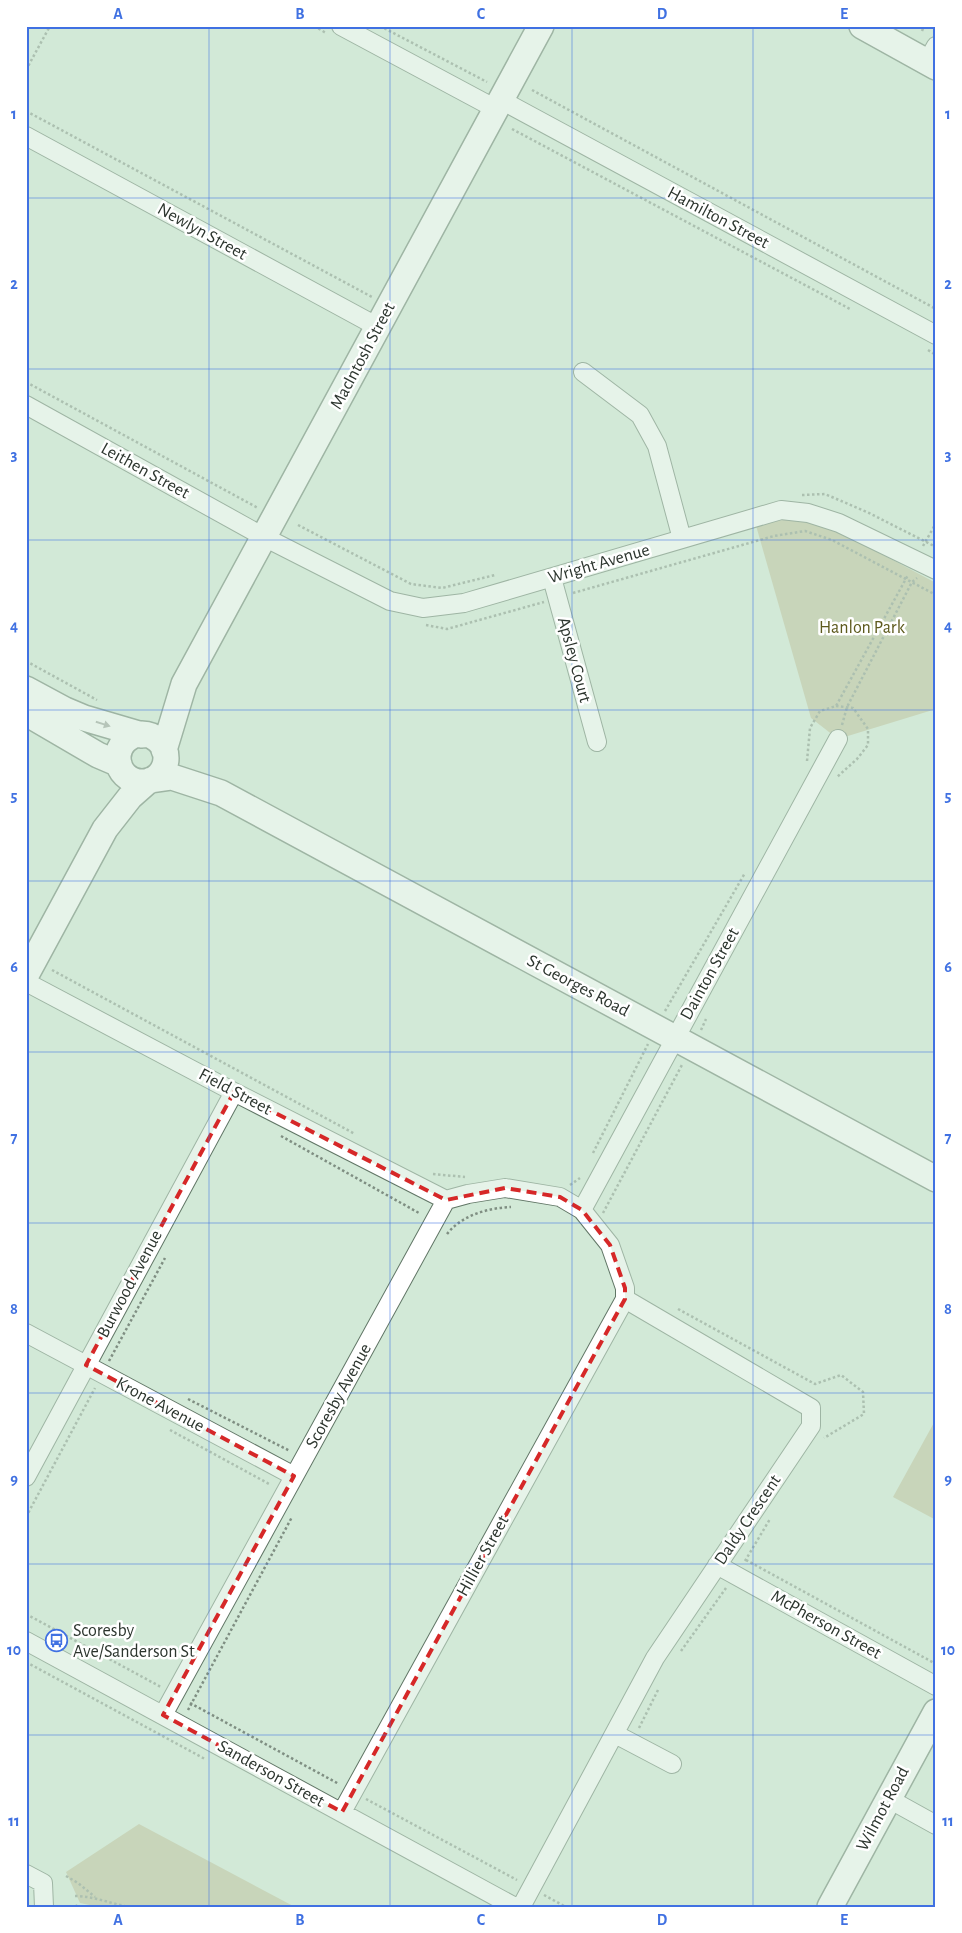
<svg xmlns="http://www.w3.org/2000/svg" width="962" height="1933" font-family="'Alegreya Sans',sans-serif">
	<style>
		.green { fill: #bdbc97 }
		.lines { fill: none; stroke-linecap: round; stroke-linejoin: round }
		.street-casing { stroke: #617666; stroke-width: 20 }
		.secondary-casing { stroke: #617666; stroke-width: 28 }
		.path { stroke: #7f8e82; stroke-width: 2.5; stroke-dasharray: 2.5 2.5; stroke-linecap: butt }
		.street { stroke: #fff; stroke-width: 18 }
		.secondary { stroke: #fff; stroke-width: 25 }
		.oneway { fill: #969a96 }
		.marked { fill: none; stroke: #d62828; stroke-width: 4; stroke-dasharray: 10 6; stroke-linejoin: round }
		.grid { fill: none; stroke: #4071e2; stroke-width: 1; stroke-opacity: 0.55 }
		.labels { text-anchor: middle; dominant-baseline: central; stroke-width: 5; stroke-linejoin: round; paint-order: stroke }
		.street-label { font-size: 18px; fill: #2c352e; stroke: #fff }
		.park-label { font-size: 18px; fill: #5d5a1d; stroke: #fff }
		.poi-label { font-size: 18px; fill: #2c352e; stroke: #fff; text-anchor: start }
		.neatline { fill: none; stroke: #4071e2; stroke-width: 2 }
		.grid-label { font-size: 16px; text-anchor: middle; font-weight: bold; fill: #4071e2 }
	</style>
	<rect width="100%" height="100%" fill="#d2e9d7"/>
	<!-- green -->
	<path class="green" d="M814 518 936 583V709L838 739 811 718 755 522Z
		M936 1419V1520L893 1497Z
		M139 1824 295 1907H99L80 1903 66 1872Z"/>
	<g class="lines">
		<defs>
			<path id="street" d="M341 26 496 109
				M927 62 936 46
				M501 100 936 335
				M26 136 378 327
				M583 372 640 415 657 446 682 539
				M26 405 264 537 390 601 423 608 464 603 781 510 808 513 839 523 936 570
				M552 578 597 742
				M26 982 234 1092 446 1200
				M582 1210 838 739
				M26 1333 294 1476
				M26 1477 234 1092
				M717 1565 936 1686
				M26 1641 515 1907
				M163 1715 446 1200 468 1194 505 1188 560 1197 582 1210 610 1245 625 1288V1299L811 1408V1426L655 1658 521 1907
				M615 1734 672 1764
				M889 1799 936 1825
				M342 1812 625 1299
				M26 1874 43 1883 44 1907"/>
			<path id="secondary" d="M862 26 936 67
				M26 689 65 710 84 718 142 735
				M26 713 98 755 119 764
				M118 758a24 24 0 1 1 48 0a24 24 0 1 1-48 0Z
				M164 750 184 684 541 26
				M151 780 172 777 221 793 936 1179
				M26 975 105 829 130 797 147 782
				M830 1907 936 1712"/>
		</defs>
		<!-- street casing -->
		<use href="#street" class="street-casing"/>
		<!-- secondary casing -->
		<use href="#secondary" class="secondary-casing"/>
		<!-- path -->
		<path class="path" d="M314 26 326 33
			M380 26 487 82
			M922 31 924 26
			M26 70 50 26
			M532 90 936 309
			M26 111 372 297
			M512 129 850 309
			M928 350 936 355
			M26 382 258 508
			M802 495 825 494 869 513 936 547
			M298 525 411 584 442 588 495 575
			M923 546 936 523
			M573 593 774 536 805 531 832 540 936 595
			M426 625 447 629 544 602
			M26 661 97 700
			M836 706 853 708 868 729V745L857 759 837 777
			M842 725 847 707 912 582 917 578
			M807 761 810 728 820 711 836 706 908 575
			M52 970 355 1134
			M665 1011 745 873
			M701 1030 706 1019
			M281 1136 419 1213
			M593 1153 648 1044
			M433 1174 465 1177
			M570 1185 580 1178
			M603 1213 683 1063
			M447 1234C462 1215 488 1208 511 1207
			M678 1309 815 1384 841 1375 863 1392 864 1414 824 1438
			M109 1361 165 1258
			M188 1399 290 1451
			M170 1430 271 1485
			M26 1517 95 1388
			M746 1560 936 1664
			M745 1561 770 1519
			M26 1614 161 1687
			M681 1651 726 1588
			M26 1662 205 1759
			M190 1703 339 1784
			M188 1710 292 1517
			M639 1728 659 1688
			M366 1799 517 1880
			M66 1876 78 1883 95 1897
			M544 1895 566 1907
			M75 1896C94 1896 111 1904 130 1907
			M76 1907 78 1903"/>
		<!-- street -->
		<use href="#street" class="street"/>
		<!-- secondary -->
		<use href="#secondary" class="secondary"/>
	</g>
	<!-- one-way arrows -->
	<defs><path id="oneway-solid" d="M-6-.8H1V-3.2L6.5 0L1 3.2V.8H-6Z" transform="scale(1.25)"/></defs>
	<use class="oneway" href="#oneway-solid" transform="translate(103 724) rotate(17)"/>
	<!-- marked area -->
	<path d="M0 0H962V1933H0ZM234 1092 446 1200 505 1188 560 1197 582 1210 610 1245 625 1288V1299L342 1812 163 1715 294 1476 86 1365Z" fill="#d2e9d7" fill-opacity=".55" fill-rule="evenodd"/>
	<path class="marked" d="M234 1092 446 1200 505 1188 560 1197 582 1210 610 1245 625 1288V1299L342 1812 163 1715 294 1476 86 1365Z"/>
	<!-- grid -->
	<path class="grid" d="M209 26V1907M390 26V1907M572 26V1907M753 26V1907M26 198H936M26 369H936M26 540H936M26 710H936M26 881H936M26 1052H936M26 1223H936M26 1393H936M26 1564H936M26 1735H936"/>
	<!-- icons -->
	<defs>
		<symbol id="bus-ring" viewBox="-11 -11 22 22"><circle r="9.5" fill="#fff" stroke="#4071e2" stroke-width="1.5"/><path d="M-5-6H5V4H4V6H2V4H-2V6H-4V4H-5ZM-3.5-4V0h7V-4ZM-3.5 1.2v1.5H-2V1.2ZM2 1.2v1.5H3.5V1.2Z" fill="#4071e2"/></symbol>
	</defs>
	<g fill-rule="evenodd">
		<use href="#bus-ring" x="44" y="1628" width="25" height="25"/>
	</g>
	<g class="labels">
		<!-- street labels -->
		<g class="street-label">
			<text transform="translate(718 218) rotate(28)">Hamilton Street</text>
			<text transform="translate(202 232) rotate(29)">Newlyn Street</text>
			<text transform="translate(363 356) rotate(-62)">MacIntosh Street</text>
			<text transform="translate(145 471) rotate(29)">Leithen Street</text>
			<text transform="translate(599 564) rotate(-16)">Wright Avenue</text>
			<text transform="translate(574 660) rotate(75)">Apsley Court</text>
			<text transform="translate(710 974) rotate(-61)">Dainton Street</text>
			<text transform="translate(578 986) rotate(28)">St Georges Road</text>
			<text transform="translate(235 1092) rotate(28)">Field Street</text>
			<text transform="translate(130 1284) rotate(-62)">Burwood Avenue</text>
			<text transform="translate(339 1396) rotate(-61)">Scoresby Avenue</text>
			<text transform="translate(160 1405) rotate(28)">Krone Avenue</text>
			<text transform="translate(748 1520) rotate(-56)">Daldy Crescent</text>
			<text transform="translate(483 1556) rotate(-61)">Hillier Street</text>
			<text transform="translate(826 1625) rotate(29)">McPherson Street</text>
			<text transform="translate(271 1774) rotate(29)">Sanderson Street</text>
			<text transform="translate(883 1809) rotate(-62)">Wilmot Road</text>
		</g>
		<!-- park labels -->
		<g class="park-label">
			<text x="862" y="628">Hanlon Park</text>
		</g>
		<!-- poi labels -->
		<g class="poi-label">
			<text x="73" y="1631">Scoresby<tspan x="73" dy="21">Ave/Sanderson St</tspan></text>
		</g>
	</g>
	<!-- border -->
	<rect width="962" height="1933" fill="none" stroke="#ffffff" stroke-width="55"/>
	<rect x="28" y="28" width="906" height="1878" class="neatline"/>
	<g class="grid-label">
		<text x="118" y="19">A</text>
		<text x="300" y="19">B</text>
		<text x="481" y="19">C</text>
		<text x="662" y="19">D</text>
		<text x="844" y="19">E</text>
		<text x="14" y="119">1</text>
		<text x="948" y="119">1</text>
		<text x="14" y="289">2</text>
		<text x="948" y="289">2</text>
		<text x="14" y="460">3</text>
		<text x="948" y="460">3</text>
		<text x="14" y="631">4</text>
		<text x="948" y="631">4</text>
		<text x="14" y="801">5</text>
		<text x="948" y="801">5</text>
		<text x="14" y="972">6</text>
		<text x="948" y="972">6</text>
		<text x="14" y="1143">7</text>
		<text x="948" y="1143">7</text>
		<text x="14" y="1314">8</text>
		<text x="948" y="1314">8</text>
		<text x="14" y="1484">9</text>
		<text x="948" y="1484">9</text>
		<text x="14" y="1655">10</text>
		<text x="948" y="1655">10</text>
		<text x="14" y="1826">11</text>
		<text x="948" y="1826">11</text>
		<text x="118" y="1925">A</text>
		<text x="300" y="1925">B</text>
		<text x="481" y="1925">C</text>
		<text x="662" y="1925">D</text>
		<text x="844" y="1925">E</text>
	</g>
</svg>
